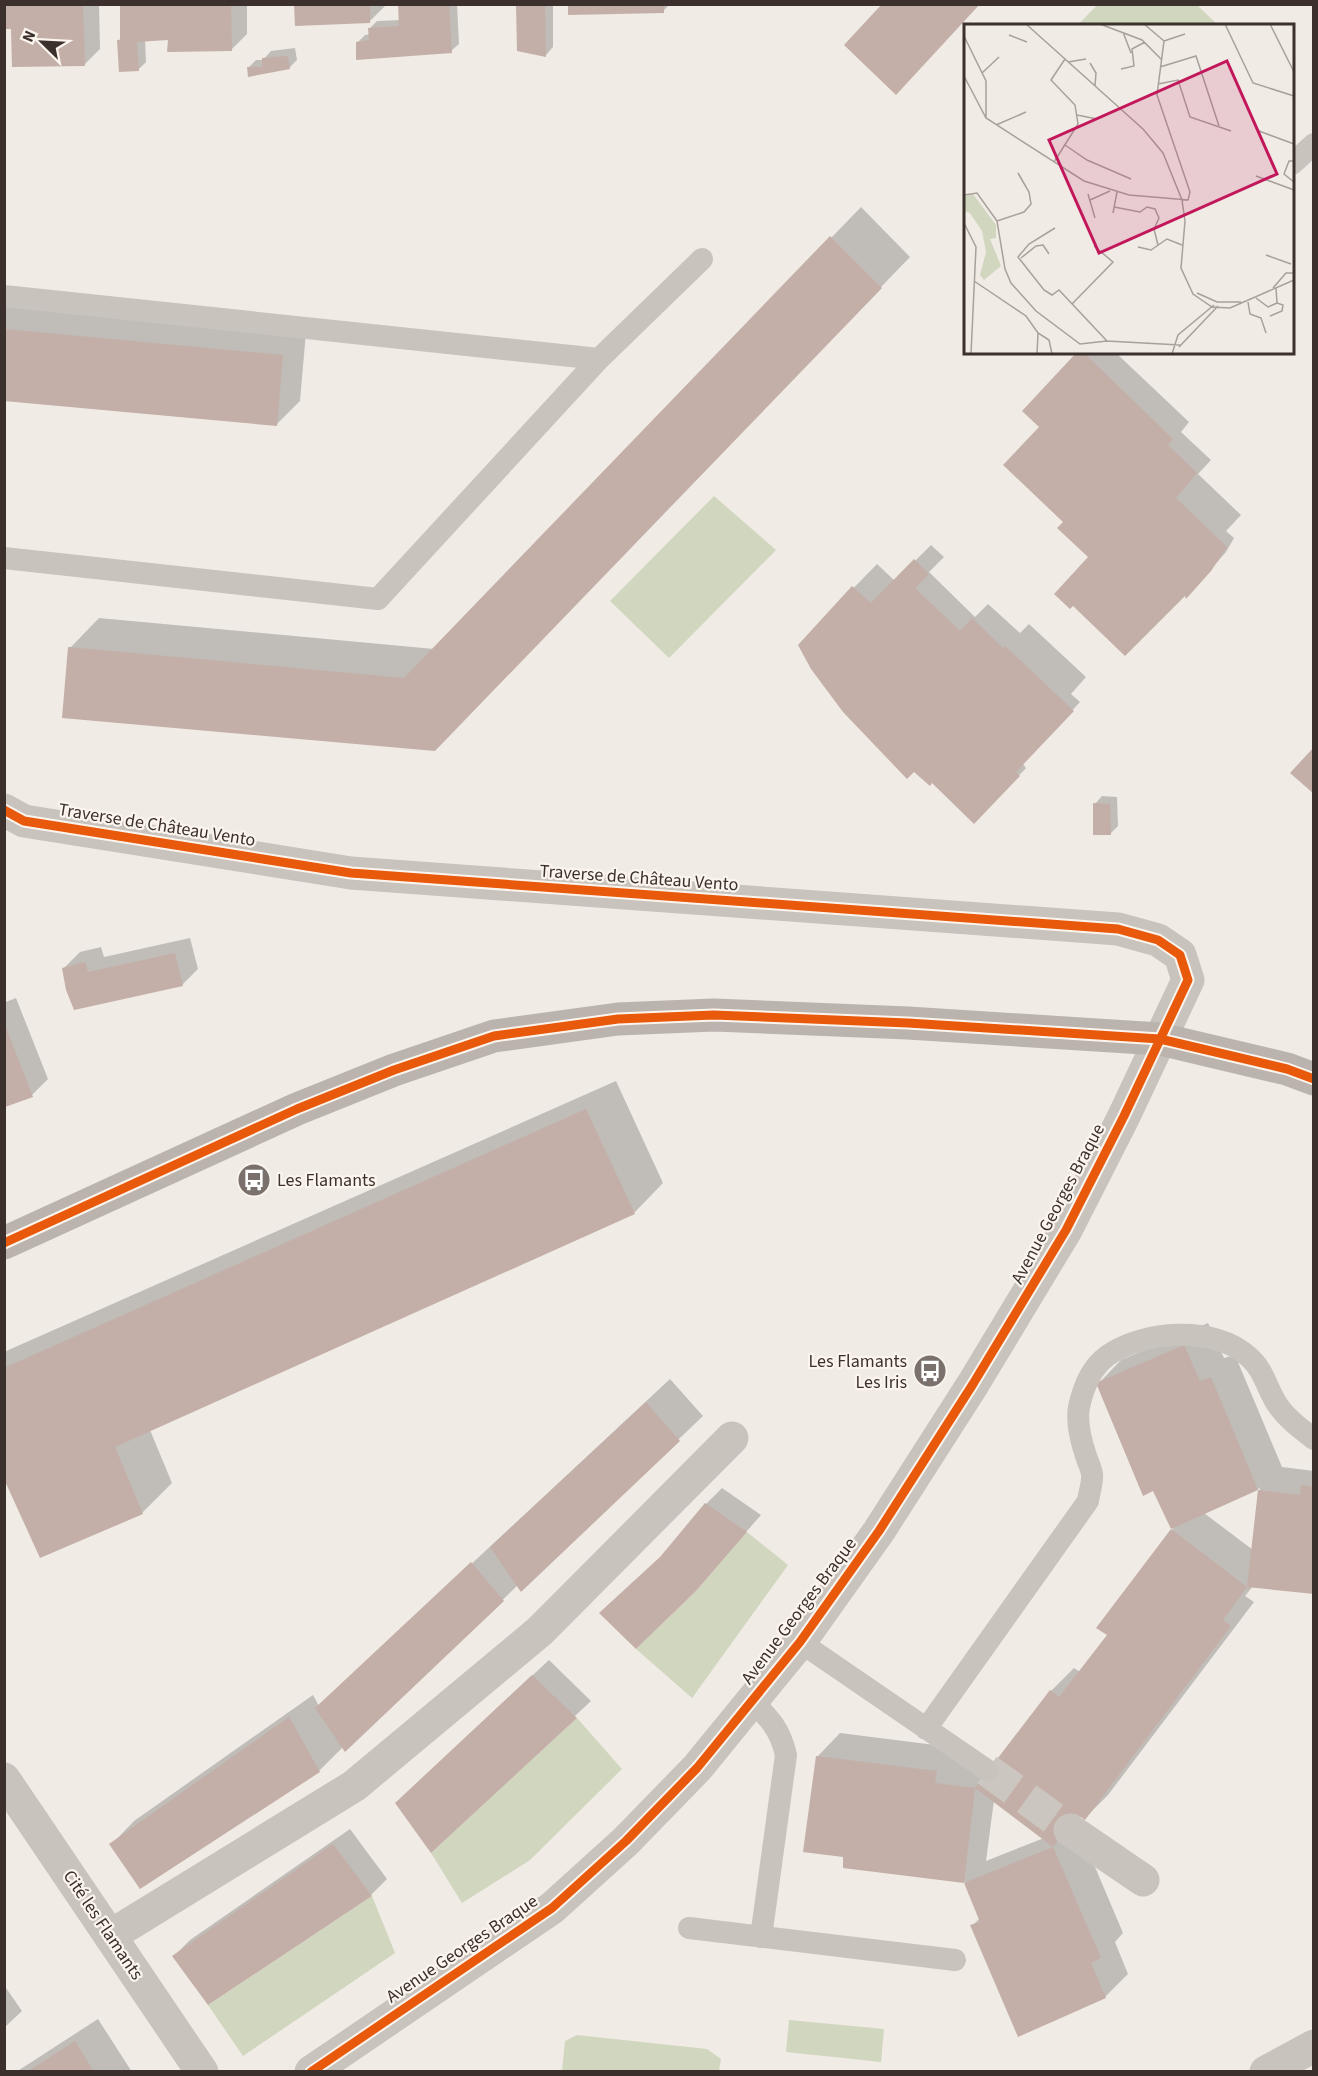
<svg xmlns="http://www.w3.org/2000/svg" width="1318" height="2076" font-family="'Source Sans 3',sans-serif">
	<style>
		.green { fill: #d1d6bf }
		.shadow { fill: #0003; fill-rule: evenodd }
		.building { fill: #c3afa7 }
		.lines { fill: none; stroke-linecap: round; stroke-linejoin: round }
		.minor-tunnel { stroke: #ccc6c0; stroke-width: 33; stroke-dasharray: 33 16; stroke-linecap: butt }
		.service { stroke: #c9c3be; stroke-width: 22 }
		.minor { stroke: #c9c3be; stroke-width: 33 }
		.secondary { stroke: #bab3ae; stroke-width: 33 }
		.cycleway-casing { stroke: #fbf5ee; stroke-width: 13 }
		.cycleway { stroke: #e8590c; stroke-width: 9 }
		.labels { text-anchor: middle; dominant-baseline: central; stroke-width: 4.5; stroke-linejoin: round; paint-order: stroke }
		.street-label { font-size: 18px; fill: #3b302b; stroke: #fbf5ee }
		.poi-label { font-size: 18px; fill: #3b302b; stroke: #fbf5ee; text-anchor: start }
		.inset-road { fill: none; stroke: #a8a09b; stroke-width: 1.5 }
		.view { fill: #c2185b; fill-opacity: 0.15; stroke: #c2185b; stroke-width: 3 }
		.inset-edge { fill: none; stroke: #3b302b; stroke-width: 3 }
	</style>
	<rect width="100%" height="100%" fill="#f0ebe5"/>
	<!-- green -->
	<path class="green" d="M1098 4 1197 5 1218 25H1078Z
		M714 496 776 550 669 658 610 601Z
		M747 1532 788 1565 692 1698 636 1649 696 1591Z
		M577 1718 622 1769 530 1860 462 1903 431 1853Z
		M372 1896 395 1953 243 2056 208 2005Z
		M789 2020 884 2029 881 2062 786 2052Z
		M577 2035 707 2049 721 2059 719 2071H562L565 2041Z"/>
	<!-- shadow -->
	<path class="shadow" d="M4 4H99L100 49 84 65 12 28H4Z
		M121 4H247V34L231 50 168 38 145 40 146 62 138 70 118 41 122 37Z
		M296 4H386V5L370 21Z
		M399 4H457L459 44 451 51 357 43 365 35 370 34 369 29 377 21 400 20Z
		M518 4H553V47L546 55Z
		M569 4H670L663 11Z
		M295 48 297 60 289 68H248L256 60H263L271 51Z
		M861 207 910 257 464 719 70 648 99 618 434 649Z
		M4 304 306 332 300 401 277 424 4 400Z
		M1080 352H1115L1189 422 1181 432 1211 460 1198 474 1241 515 1226 531 1234 538 1226 552 1194 589 1185 594 1090 557 1066 522 1041 427Z
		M931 545 944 557 929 572 975 617 988 604 1020 633 1029 624 1086 677 1071 694 1080 702 1023 764 1026 768 974 822 805 638 877 564 895 581Z
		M1102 796 1117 797 1118 826 1110 834 1095 804Z
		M190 938 198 969 182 985 75 1009 64 968 80 952 101 947 104 957Z
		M4 997 6 1002 16 998 48 1079 32 1095 4 1105Z
		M616 1081 663 1183 634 1213 150 1430 172 1483 142 1513 4 1476V1352Z
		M1208 1323 1224 1358 1235 1355 1282 1467 1314 1471V1593L1253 1586 1245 1596 1254 1602 1108 1795 1085 1818 1081 1816 1076 1822 1123 1933 1115 1942 1128 1974 1105 1997 972 1926 980 1918 965 1882 844 1867 845 1856 817 1757 840 1733 959 1748 995 1764 1051 1691 1074 1668 1080 1672 1109 1635 1098 1627 1173 1529 1098 1384 1121 1360ZM1260 1488 1253 1550 1204 1513ZM994 1800 1044 1838 986 1861Z
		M670 1379 703 1416 522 1589 518 1585 346 1750 343 1747 319 1771 111 1845 134 1821 313 1695 319 1706Z
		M722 1488 761 1515 695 1590 666 1552 706 1504Z
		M549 1660 591 1701 431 1850 413 1787Z
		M350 1829 387 1879 371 1895 208 2003 174 1956 190 1940Z
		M4 1985 22 2011 4 2028Z
		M98 2019 132 2072H16Z"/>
	<!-- building -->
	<path class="building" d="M120 4H231L232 51 167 52 168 40 137 42 139 71 119 72 117 40H120Z
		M294 4H370V23L295 26Z
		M398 4H449L452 53 356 60V42L369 40 368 28 399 26Z
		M516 4H545L546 57 517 51Z
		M568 4H664V13L568 15Z
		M882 4H980L896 95 844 45Z
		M4 5H83L85 66 12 67 11 29H4Z
		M288 56 290 69 248 77 247 67H262V58Z
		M830 236 882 288 435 751 62 718 68 647 404 678Z
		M4 329 283 355 277 426 4 401Z
		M1077 352H1083L1173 439 1168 445 1197 473 1176 498 1227 547 1211 571 1186 599 1185 596 1125 656 1073 606 1070 609 1054 594 1088 557 1057 528 1063 522 1003 465 1039 427 1022 411Z
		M914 559 929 574 915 588 960 631 972 618 1003 648 1005 646 1074 711 1016 772 1020 776 974 824 932 783 930 786 914 772 907 779 843 712 811 669 798 645 852 586 871 603Z
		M1314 747V794L1290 773Z
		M1093 803 1110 804 1111 835H1093Z
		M175 953 183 986 74 1010 66 990 62 968 85 962 88 972Z
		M5 1025 33 1097 5 1107Z
		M586 1109 635 1214 115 1447 143 1514 40 1558 4 1479V1368Z
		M1184 1345 1200 1381 1211 1377 1258 1490 1171 1529 1247 1587 1258 1490 1300 1495 1301 1485 1314 1487V1594L1247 1587 1223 1620 1231 1626 1085 1820 1078 1815 1053 1847 1101 1958 1091 1963 1106 1998 1018 2037 970 1925 980 1922 964 1883 1053 1847 975 1788 1050 1690 1059 1697 1107 1635 1096 1628 1171 1529 1153 1491 1143 1496 1096 1383Z
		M646 1402 680 1441 521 1592 490 1547Z
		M705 1503 747 1532 696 1591 636 1649 599 1613 660 1557Z
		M471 1562 504 1601 345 1752 315 1708Z
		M532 1675 577 1718 431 1853 395 1803Z
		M289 1717 320 1772 140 1889 109 1844Z
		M816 1756 937 1771 935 1783 975 1788 964 1883 843 1868V1857L803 1852Z
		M333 1844 372 1896 208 2005 172 1956Z
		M75 2041 94 2072H27Z"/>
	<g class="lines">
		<!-- minor-tunnel -->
		<path class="minor-tunnel" d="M987 1770 1070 1830"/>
		<!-- service -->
		<path class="service" d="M1292 164 1314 144
			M4 296 599 359
			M4 558 378 599 599 359 702 259
			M800 1642 987 1770
			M752 1701C770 1719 780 1729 786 1755L761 1937
			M926 1729 1088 1501C1089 1493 1093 1482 1092 1474 1091 1468 1088 1462 1086 1456 1081 1441 1076 1423 1079 1407 1083 1388 1091 1368 1107 1356 1143 1330 1215 1325 1249 1357 1264 1370 1267 1389 1277 1404 1286 1418 1301 1429 1314 1439
			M689 1928 955 1960"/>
		<!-- minor -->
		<path class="minor" d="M4 810 24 821 351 873 1118 929 1158 940 1180 955 1188 980 1124 1116 1066 1230 973 1384 879 1531 800 1642 697 1768 626 1841 552 1908 311 2072
			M4 1779 202 2072
			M1070 1830 1143 1880
			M110 1936 354 1786 540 1631 732 1438
			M1266 2072 1314 2046"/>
		<!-- secondary -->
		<path class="secondary" d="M4 1243 297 1109 394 1070 494 1036 618 1019 714 1015 908 1023 1160 1039 1287 1069 1314 1079"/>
		<defs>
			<path id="cycleway" d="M4 810 24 821 351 873 1118 929 1158 940 1180 955 1188 980 1124 1116 1066 1230 973 1384 879 1531 800 1642 697 1768 626 1841 552 1908 311 2072
				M4 1243 297 1109 394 1070 494 1036 618 1019 714 1015 908 1023 1160 1039 1287 1069 1314 1079"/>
		</defs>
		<!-- cycleway casing -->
		<use href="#cycleway" class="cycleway-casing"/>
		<!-- cycleway -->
		<use href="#cycleway" class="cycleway"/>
	</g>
	<!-- icons -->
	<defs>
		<symbol id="bus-disc" viewBox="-11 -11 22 22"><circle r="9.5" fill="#7a716c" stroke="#fbf5ee"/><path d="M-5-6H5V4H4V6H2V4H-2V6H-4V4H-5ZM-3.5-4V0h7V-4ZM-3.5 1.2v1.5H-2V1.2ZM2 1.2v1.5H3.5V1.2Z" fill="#fff"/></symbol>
	</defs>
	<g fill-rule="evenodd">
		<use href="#bus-disc" x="235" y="1161" width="38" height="38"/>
		<use href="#bus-disc" x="911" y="1352" width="38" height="38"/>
	</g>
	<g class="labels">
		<!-- street labels -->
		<g class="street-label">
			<text transform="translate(157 825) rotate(9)">Traverse de Château Vento</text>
			<text transform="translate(639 878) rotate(4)">Traverse de Château Vento</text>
			<text transform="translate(1058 1204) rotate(-62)">Avenue Georges Braque</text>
			<text transform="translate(799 1611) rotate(-53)">Avenue Georges Braque</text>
			<text transform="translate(103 1925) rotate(56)">Cité les Flamants</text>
			<text transform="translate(462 1949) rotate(-34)">Avenue Georges Braque</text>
		</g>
		<!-- poi labels -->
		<g class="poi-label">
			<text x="277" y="1180">Les Flamants</text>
			<text x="907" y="1361" text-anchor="end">Les Flamants<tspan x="907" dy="21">Les Iris</tspan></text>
		</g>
	</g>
	<!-- overview -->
	<g transform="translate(964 24)">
		<rect width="330" height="330" fill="#f0ebe5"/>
		<path d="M9 170 32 201V214L26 215 37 242 20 256 16 251 22 228 18 207 6 189 0 187V172Z" fill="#d1d6bf"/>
		<path class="inset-road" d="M62 0 179 105 199 129 218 176 221 197 217 244 229 270 248 283 266 284 330 256M136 0 178 16 198 36M261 0 289 59 330 72M306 0 330 48M159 8 167 29M45 11 63 18M0 12 22 57V94M200 17 221 10M104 38 122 35M126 39 132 49 131 62M196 43 232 32 255 102M157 45 170 42 168 25 181 18M18 49 35 33M0 52 22 94 120 157 165 171 224 176 226 168 193 71 200 17 180 0M194 60 214 56 226 93 267 107M113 91 133 95M32 101 62 88M295 107 330 120M101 121 123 136 167 155M330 137H325L320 150 330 158M90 138 114 100 111 81 87 56 101 35M54 149 65 168 67 180 60 188 33 197 41 245 47 259 72 287 116 320 143 317M292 152 330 166M124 170 131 194M0 171 13 169 33 197M126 176 146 167M150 183 176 188 183 183 191 185 195 194 190 205 194 221M149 189 153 168M0 199 12 223 7 330M91 204 65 220 54 233 80 266 88 271 95 266 143 317 216 321M174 223 187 226 203 215 218 221M302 231 327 240M57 234 72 222 79 221 85 230M10 257 62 292 74 309 85 316 88 330M309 264 322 249H330M233 269 253 278H277M292 274 304 283 313 279 312 264M284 278 286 290 297 294 302 309M108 280 149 238 130 222M306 292 318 287 319 281 313 279M215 323 254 282M73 330 74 309M208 330 214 311 250 281"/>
		<path class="view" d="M263 37 313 150 135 229 85 116Z"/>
		<rect width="330" height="330" class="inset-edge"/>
	</g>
	<!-- border -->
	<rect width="1318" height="2076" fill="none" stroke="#3b302b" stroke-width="12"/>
	<!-- north arrow -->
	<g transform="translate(42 42) rotate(294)" stroke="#fbf5ee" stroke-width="4.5" paint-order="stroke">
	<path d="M0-4.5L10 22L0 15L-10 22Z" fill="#3b302b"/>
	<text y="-9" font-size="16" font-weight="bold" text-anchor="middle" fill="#3b302b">N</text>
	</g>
</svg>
